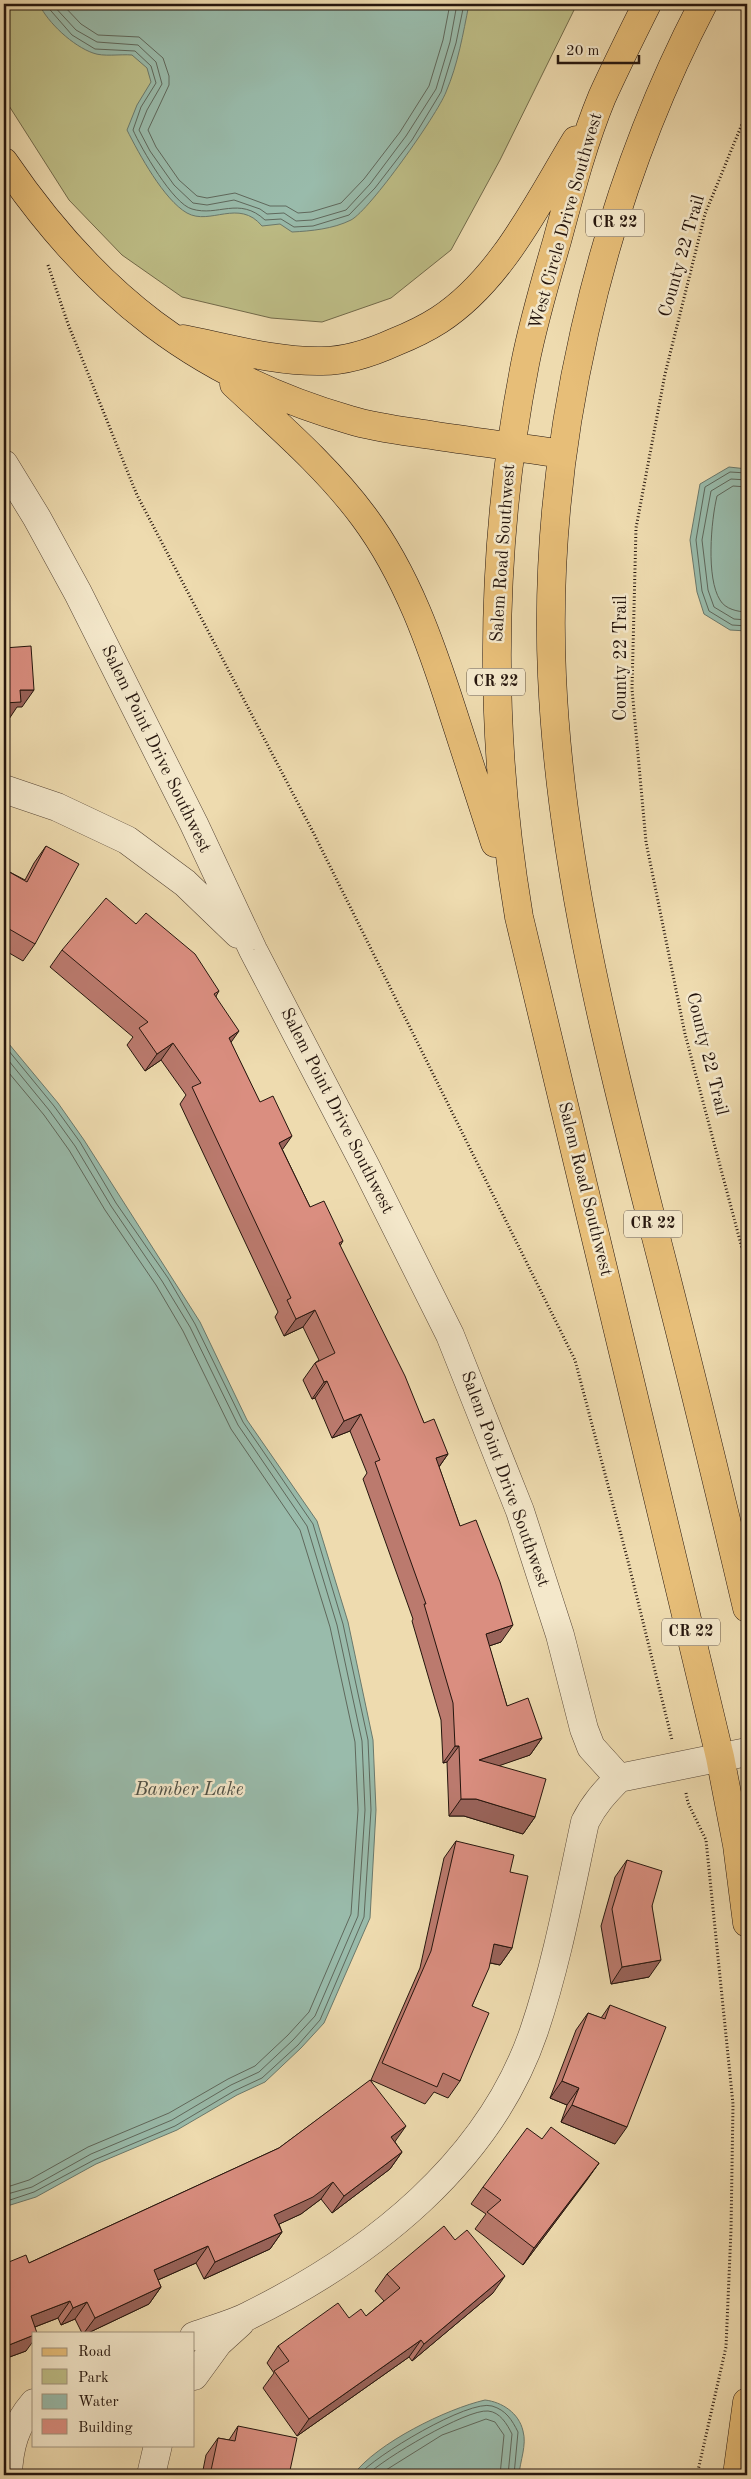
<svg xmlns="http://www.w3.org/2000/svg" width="751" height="2479" font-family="'Old Standard TT',serif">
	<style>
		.green { fill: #bebe87; stroke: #726a4a }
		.water { fill: #99bbab; stroke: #6b796c }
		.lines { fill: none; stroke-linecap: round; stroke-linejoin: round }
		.shore { stroke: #5f685c; stroke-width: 1 }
		.minor-casing { stroke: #574636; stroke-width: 29 }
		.major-casing { stroke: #25150d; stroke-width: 29 }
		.path { stroke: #25150d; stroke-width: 3; stroke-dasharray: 1 2.5; stroke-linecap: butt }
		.minor { stroke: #f4e8cb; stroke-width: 28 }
		.major { stroke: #e7be78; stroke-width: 28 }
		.wall { fill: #bb7a6e; stroke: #25150d }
		.shaded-wall { fill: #99635a; stroke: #25150d }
		.building { fill: #da8e80; stroke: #25150d }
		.labels { text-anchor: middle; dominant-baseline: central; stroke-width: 5; stroke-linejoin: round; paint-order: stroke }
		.shield { fill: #f4e8cb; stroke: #635446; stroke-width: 1 }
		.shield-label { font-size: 16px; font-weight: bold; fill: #25150d }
		.street-label { font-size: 18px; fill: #25150d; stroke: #f4e8cb }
		.water-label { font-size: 19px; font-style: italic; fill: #4e4f44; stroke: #f4e8cb }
	</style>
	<rect width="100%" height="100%" fill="#eedbaf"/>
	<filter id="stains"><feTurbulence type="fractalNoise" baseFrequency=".004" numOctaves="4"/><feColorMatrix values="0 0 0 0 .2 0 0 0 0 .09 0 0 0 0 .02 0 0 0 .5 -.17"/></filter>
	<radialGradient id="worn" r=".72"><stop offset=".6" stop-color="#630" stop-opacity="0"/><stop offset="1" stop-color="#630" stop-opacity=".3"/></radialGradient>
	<!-- green -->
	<path class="green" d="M4 4H577L500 160 451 250 391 298 322 322 271 318 182 297 122 255 69 200 4 98Z"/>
	<!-- water -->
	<path class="water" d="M39 4H469C463 34 458 64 446 92 437 115 370 210 351 220 333 229 311 231 292 232L280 224 262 226C239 198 210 226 187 213 164 200 139 154 127 130L137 105 151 82 147 68 132 55C120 54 103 57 93 53 73 46 48 23 39 4Z
		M729 467 747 469V631L730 630 704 614 697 592 690 540 700 484Z
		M4 1038 58 1103 84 1140 200 1322 247 1420 317 1521 348 1622 373 1740 376 1810 370 1918 324 2023 301 2048 265 2082 237 2095 177 2130 96 2164 36 2197 4 2207Z
		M485 2400C502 2402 519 2413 523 2431 527 2445 520 2461 519 2475H353C377 2443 446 2409 485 2400Z"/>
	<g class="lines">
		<!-- shore -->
		<path class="shore" d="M45 4 72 35 95 49 135 51 151 66 156 83 141 107 133 130C141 148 173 204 192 209 218 217 239 196 265 220L281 219 294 227 313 226 349 215 375 188 412 140 441 92 456 43 464 4
			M52 4 76 30 97 42 138 45 156 62 162 84 147 110 139 130 150 151 174 185 193 203 207 205 234 200 260 209 267 214 284 213 296 221 312 220 346 210 370 184 406 136 436 89 450 42 457 4
			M62 4 81 24 98 35 139 37 163 58 169 76V85L148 130 156 147 179 180 197 196 207 198 235 193 270 206H286L298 213 311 212 341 203 364 179 400 132 429 86 443 40 450 4
			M747 473 730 472 705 487 696 540 702 591 709 611 732 625 747 626
			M747 480 731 479 711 491 702 540 708 590 714 607 734 619 747 620
			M747 487 733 486 717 496C711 521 706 578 720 600 725 609 738 612 747 612
			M4 1045 54 1106 80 1142 116 1203 168 1278 195 1324 243 1422 313 1524 343 1624 368 1740 371 1810 364 1917 320 2020 298 2045 262 2078 234 2091 175 2126 94 2160 34 2192 4 2202
			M4 1055 49 1110 75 1146 111 1206 162 1281 190 1327 238 1425 307 1526 337 1625 362 1741 365 1810 358 1916 315 2016 293 2040 259 2072 231 2085 172 2120 91 2154 32 2187 4 2195
			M4 1067 44 1115 69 1150 105 1210 156 1285 183 1331 231 1429 300 1530 330 1627 355 1742 358 1810 351 1914 309 2012 288 2035 255 2066 228 2079 169 2113 88 2147 29 2180 4 2188
			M359 2475C374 2456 469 2399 492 2406 506 2410 512 2420 518 2432L514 2475
			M367 2475C383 2459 466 2409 488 2411 500 2412 507 2424 512 2434L508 2475
			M378 2475 442 2435 486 2419 495 2422 504 2435 500 2475"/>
		<defs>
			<path id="minor" d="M4 464 37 518 78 593 194 824 253 950 366 1167 450 1335 520 1511 560 1635 584 1729 591 1747 619 1778
				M4 789 57 807 127 840 185 883 238 934
				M194 2336C212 2329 233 2324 250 2315 371 2255 489 2163 534 2031 557 1963 570 1891 585 1822 594 1804 605 1792 619 1778L747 1752
				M194 2376 218 2343 240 2323
				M8 2475C9 2447 15 2425 34 2403
				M151 2475 158 2445"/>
			<path id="major" d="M647 4C632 34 616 66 602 97 583 143 570 193 557 241 545 282 533 323 525 364 489 549 488 732 519 917L720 1757 737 1845 747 1923
				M703 4C599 203 542 452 552 676 560 859 605 1037 650 1214 684 1345 716 1476 747 1608
				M4 162C93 293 197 376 350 420 376 428 404 431 431 435 475 442 518 447 562 454
				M183 339C228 348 276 362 322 361 347 361 373 352 395 342 410 336 425 329 439 320 502 279 538 202 576 140
				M234 384C279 426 327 467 364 517 407 575 431 644 453 713 467 756 481 800 495 843
				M737 2475 747 2402"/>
		</defs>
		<!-- minor casing -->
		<use href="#minor" class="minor-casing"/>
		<!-- major casing -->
		<use href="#major" class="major-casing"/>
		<!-- path -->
		<path class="path" d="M747 112 705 214 665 374 636 528 632 689 646 842 685 1034 747 1267
			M48 265 68 324 137 495 313 832 575 1360 629 1565 672 1740
			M686 1793 688 1803 706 1840 733 2104 731 2230 726 2347 697 2475"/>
		<!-- minor -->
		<use href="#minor" class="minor"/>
		<!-- major -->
		<use href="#major" class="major"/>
	</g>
	<!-- wall -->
	<path class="wall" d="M46 846 35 944 23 961 4 950V869L25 880 34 863Z
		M136 924 219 991 216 996 231 1043 310 1207 343 1241 340 1246 424 1423 448 1454 439 1467 501 1642 489 1646 507 1706 542 1738 530 1755 499 1765 535 1817 523 1834 464 1816H449L447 1762 443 1763 441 1720 412 1621 413 1619 363 1479 367 1473 350 1431 332 1438 315 1398 312 1399 303 1380 315 1363 319 1360 303 1327 284 1336 275 1317 278 1312 180 1104 186 1095 161 1060 145 1071 127 1045 133 1037 50 967 62 950Z
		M456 1841 510 1872 512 1948 500 1965 490 1963 472 2006 460 2081 448 2098 434 2092 425 2104 371 2080 395 2142 402 2152 390 2169 332 2213 321 2199 301 2214 279 2224 282 2232 270 2249 204 2279 196 2263 158 2280 161 2287 149 2304 88 2333H82L75 2319 61 2325 58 2318 35 2327 26 2351 4 2359V2264L29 2263 279 2148 371 2080 420 1968 444 1858Z
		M627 1860 652 1906 649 1977 611 1984 601 1926 615 1877Z
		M610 2005 615 2144 561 2122 567 2105 550 2098 576 2030 588 2013 601 2018Z
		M542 2139 599 2163 523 2265 475 2229 486 2214 471 2204 483 2187Z
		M387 2274 493 2293 412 2361 409 2357 297 2436 263 2388 274 2373 267 2363 278 2346 366 2316 384 2301 375 2291Z
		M238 2426 289 2475H202L206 2455 218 2438 229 2440Z"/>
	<!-- shaded-wall -->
	<path class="shaded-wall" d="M20 690H34L22 707H17L9 719H4V703Z
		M239 1031 227 1048 229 1038Z
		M173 1043 161 1060 145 1071 157 1054Z
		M292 1136 280 1153 279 1143Z
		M315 1310 303 1327 284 1336 296 1319Z
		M327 1381 315 1398 312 1399 324 1382Z
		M361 1414 350 1431 332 1438 344 1421Z
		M448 1454 436 1471V1458Z
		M513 1625 501 1642 474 1651 486 1634Z
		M542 1738 530 1755 467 1777 479 1760Z
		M455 1746H459L447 1762 443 1763Z
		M461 1799H476L535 1817 523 1834 464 1816H449Z
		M494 1944 512 1948 500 1965 482 1961Z
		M661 1960 649 1977 611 1984 622 1967Z
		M562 2081 579 2088 567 2105 550 2098Z
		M572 2105 627 2127 615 2144 561 2122Z
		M406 2126 394 2143 391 2137Z
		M402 2152 390 2169 332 2213 344 2196Z
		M599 2163 587 2180 523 2265 534 2248Z
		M333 2182 321 2199 301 2214 262 2232 274 2215Z
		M282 2232 270 2249 204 2279 215 2262Z
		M208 2246 196 2263 142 2287 154 2270Z
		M505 2276 493 2293 412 2361 424 2344Z
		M161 2287 149 2304 88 2333H84L95 2318Z
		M70 2301 58 2318 19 2333 31 2316Z
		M87 2302 75 2319 61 2325 73 2308Z
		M34 2335V2340L26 2351 4 2359V2347Z
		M421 2340 409 2357 297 2436 309 2419Z"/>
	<!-- building -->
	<path class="building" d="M31 646 34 690H20L21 702 4 703V648Z
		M46 846 79 864 35 944 4 926V869L27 882Z
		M106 898 136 924 146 913 195 954 219 991 214 994 239 1031 229 1038 260 1102 273 1096 292 1136 279 1143 310 1207 324 1201 343 1241 339 1243 405 1376 424 1423 434 1419 448 1454 436 1458 460 1526 476 1520 500 1582 513 1625 486 1634 507 1706 528 1698 542 1738 479 1760 546 1779 535 1817 476 1799H461L459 1746H455L453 1703 424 1604H426L375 1462 380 1460 361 1414 344 1421 327 1381 324 1382 315 1363 335 1353 315 1310 296 1319 287 1300 291 1298 192 1087 201 1083 173 1043 157 1054 139 1028 148 1022 62 950Z
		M456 1841 514 1855 510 1872 528 1876 512 1948 494 1944 489 1968 472 2006 489 2013 460 2081 443 2073 437 2087 382 2063 431 1951Z
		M627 1860 662 1871 652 1906 661 1960 622 1967 612 1909Z
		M610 2005 666 2027 627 2127 572 2105 579 2088 562 2081 588 2013 605 2019Z
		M370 2080 406 2126 391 2137 402 2152 344 2196 333 2182 313 2197 274 2215 282 2232 215 2262 208 2246 154 2270 161 2287 95 2318 87 2302 73 2308 70 2301 31 2316 37 2333H34V2335L4 2347V2264L26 2255 29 2263 279 2148Z
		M551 2127 599 2163 534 2248 487 2212 501 2200 483 2187 527 2128 542 2139Z
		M444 2226 455 2240 467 2230 505 2276 424 2344 421 2340 309 2419 274 2371 289 2361 278 2346 338 2303 349 2318 361 2309 366 2316 400 2288 387 2274Z
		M238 2426 297 2438 289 2475H210L218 2438 235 2441Z"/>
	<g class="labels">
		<!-- shield labels -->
		<g class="shield">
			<rect x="586" y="209.5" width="58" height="27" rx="4"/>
			<rect x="467" y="668.5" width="58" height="27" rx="4"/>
			<rect x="624" y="1210.5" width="58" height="27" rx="4"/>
			<rect x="662" y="1618.5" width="58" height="27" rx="4"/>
		</g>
		<g class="shield-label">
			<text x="615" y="223">CR 22</text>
			<text x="496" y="682">CR 22</text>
			<text x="653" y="1224">CR 22</text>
			<text x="691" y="1632">CR 22</text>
		</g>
		<!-- street labels -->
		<g class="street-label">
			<text transform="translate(566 221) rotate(-74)">West Circle Drive Southwest</text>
			<text transform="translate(682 256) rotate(-74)">County 22 Trail</text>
			<text transform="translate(503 553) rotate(-86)">Salem Road Southwest</text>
			<text transform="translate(621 658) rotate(-90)">County 22 Trail</text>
			<text transform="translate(156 749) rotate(64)">Salem Point Drive Southwest</text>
			<text transform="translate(707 1054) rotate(76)">County 22 Trail</text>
			<text transform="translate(337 1111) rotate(63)">Salem Point Drive Southwest</text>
			<text transform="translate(585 1189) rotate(76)">Salem Road Southwest</text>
			<text transform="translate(505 1479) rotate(70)">Salem Point Drive Southwest</text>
		</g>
		<!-- water labels -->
		<g class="water-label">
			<text x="189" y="1790">Bamber Lake</text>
		</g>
	</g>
	<!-- margin -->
	<rect width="751" height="2479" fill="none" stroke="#eedbaf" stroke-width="20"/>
	<rect x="5" y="5" width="741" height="2469" fill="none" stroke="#25150d" stroke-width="2.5"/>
	<rect x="10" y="10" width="731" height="2459" fill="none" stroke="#25150d"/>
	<!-- legend -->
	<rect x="32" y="2332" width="162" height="115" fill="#f4e8cb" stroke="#a1947f"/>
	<rect x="42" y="2348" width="25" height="8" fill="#e7be78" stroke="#a1947f"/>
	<text x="78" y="2356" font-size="15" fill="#25150d">Road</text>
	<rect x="42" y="2369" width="25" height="15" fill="#bebe87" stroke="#a1947f"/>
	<text x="78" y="2382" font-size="15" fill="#25150d">Park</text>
	<rect x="42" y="2394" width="25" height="15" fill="#99bbab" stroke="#a1947f"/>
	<text x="78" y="2406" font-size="15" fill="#25150d">Water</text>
	<rect x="42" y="2419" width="25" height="15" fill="#da8e80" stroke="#a1947f"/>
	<text x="78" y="2432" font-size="15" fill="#25150d">Building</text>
	<!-- scale -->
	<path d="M558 55v8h81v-8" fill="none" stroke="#25150d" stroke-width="2.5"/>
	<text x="566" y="55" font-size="15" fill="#25150d" stroke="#f4e8cb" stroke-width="4" paint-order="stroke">20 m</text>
	<rect width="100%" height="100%" filter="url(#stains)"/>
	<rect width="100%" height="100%" fill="url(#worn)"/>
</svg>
